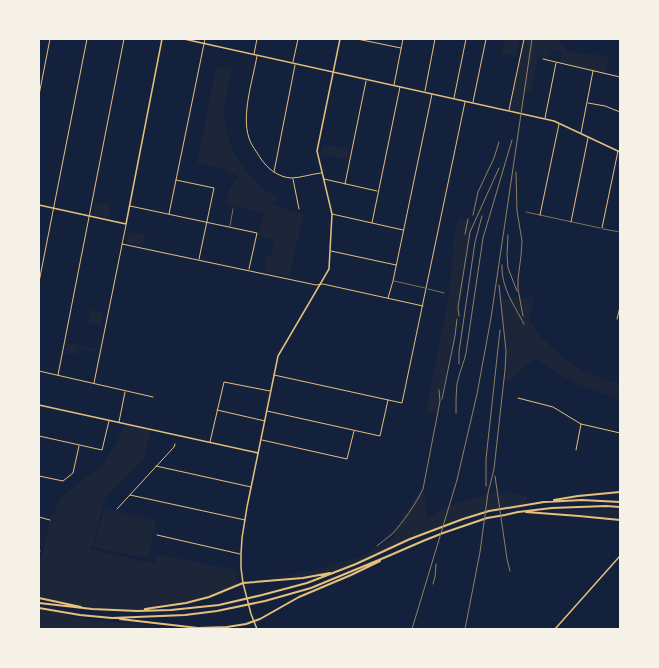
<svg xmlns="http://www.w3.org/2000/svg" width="659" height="668" font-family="Barlow,sans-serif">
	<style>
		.green { fill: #1d2539 }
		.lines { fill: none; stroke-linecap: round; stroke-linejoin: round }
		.service { stroke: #e5c07b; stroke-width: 0.5 }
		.minor { stroke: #e5c07b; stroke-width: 1 }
		.tertiary { stroke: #e5c07b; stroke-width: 1.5 }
		.secondary { stroke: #e5c07b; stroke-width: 1.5 }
		.motorway { stroke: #e5c07b; stroke-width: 2 }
		.rail { stroke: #918062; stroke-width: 1 }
	</style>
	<rect width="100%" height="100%" fill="#14213d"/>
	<!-- green -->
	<path class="green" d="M504 39H520L516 56 502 53Z
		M524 39H556L567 50 574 53 609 56 605 73 560 63 562 52 550 49 547 60 543 59 542 57 538 56 531 91 524 90 521 113 509 111Z
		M216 67 231 70 223 112 226 131 233 151 247 173 264 190 277 196 273 204 279 207 304 215 289 276 264 271 267 255H271L275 240 258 236 264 213 260 211 259 212 226 205 229 189 238 177 225 169 197 163Z
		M323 145 339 148V147L349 149 347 159 321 154Z
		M95 202 110 205 109 210 110 211 108 218 93 214Z
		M458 218 472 221 468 244 457 319 437 414 426 412 449 296 454 246H452Z
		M129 232 145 235 143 245 127 242Z
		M534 297 529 319 542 338 560 355 582 370 598 377 620 384V400L579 385 557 373 536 358 508 381H504L506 351 501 301 510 298Z
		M90 310 104 313 101 326 87 323Z
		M67 343 97 349 96 352 79 348 77 355 65 353Z
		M126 424 151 429 144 458 106 496 91 549 154 564 157 554 235 570 237 585 209 597 186 603 137 611 92 609 39 598V560L42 555 50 520 63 495 104 464Z
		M420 491 426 496V519L449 506 496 491 527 496 528 504 489 511 463 519 410 539 335 573 303 578 273 581V577L310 571 360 557 387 543 395 536 393 531Z
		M105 508 156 521 148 557 145 558 94 547Z
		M591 510H620V519L560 512 561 511Z
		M39 610 59 612 80 619 189 629H39Z"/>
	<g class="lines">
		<!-- service -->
		<path class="service" d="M526 212 600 228
			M230 226 233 209
			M603 229 620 232
			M394 281 425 288
			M428 289 444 293"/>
		<!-- minor -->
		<path class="minor" d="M357 39 401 48
			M254 54 257 39
			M257 56C253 79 241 115 249 138 251 145 257 152 261 159 268 169 278 177 291 178 300 178 311 174 321 173
			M543 59 620 77
			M293 62 298 39
			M394 85 403 39
			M425 91 435 39
			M39 95 50 39
			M454 98 466 39
			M473 102 486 39
			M588 103 605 106 620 112
			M509 110 524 39
			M545 118 556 63
			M581 133 593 71
			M274 172 295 65
			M293 179 299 209
			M324 179 377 191
			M176 180 214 188 199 259
			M345 184 366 81
			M130 206 257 233 249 269
			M169 214 205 39
			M332 214 403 230
			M540 215 559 124
			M571 222 588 138
			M372 223 400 87
			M602 228 618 151
			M122 244 316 285 323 284 423 306
			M331 251 396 265
			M39 282 87 39
			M388 298 393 281 432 94
			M617 319 620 307
			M39 371 153 397
			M58 375 124 39
			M274 375 402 403 465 102
			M94 383 126 225
			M518 398 553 407 581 424 576 450
			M217 410 265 421
			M267 411 380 436 388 400
			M119 422 125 392
			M581 424 620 433
			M39 436 102 450 109 421
			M262 440 347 459 354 431
			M210 442 224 382 270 391
			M156 466 251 487
			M39 476 63 481 73 473 79 446
			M130 495 245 520
			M117 509 174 447 175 444
			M39 517 50 520
			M157 535 240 554
			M39 551H40"/>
		<!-- tertiary -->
		<path class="tertiary" d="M39 205 126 224 162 39
			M39 405 258 453
			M555 629 620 556"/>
		<!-- secondary -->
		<path class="secondary" d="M184 39 554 121 620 152
			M257 629 251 614 243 583 241 568V554L242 538 247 507 278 356 329 269 332 214 317 151 340 39"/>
		<!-- motorway -->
		<path class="motorway" d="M554 500 578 496 620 492
			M526 512 579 516 620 520
			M39 598 81 607
			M39 603 92 609 137 611 171 610 219 605 262 595 307 583 356 564 410 539 463 519 489 511 544 502 582 500 620 502
			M39 608 80 615 112 618 185 615 217 611 265 601 311 588 386 557 423 541 443 533 487 518 505 515 518 512 552 508 606 506 620 507
			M145 609 186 603 209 597 243 583 303 578 330 573
			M120 619 198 628 227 627 246 624 260 619 299 597 351 575 380 561"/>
		<!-- rail -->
		<path class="rail" d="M516 172 517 211 522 241 521 256 518 279V289L523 316
			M473 215 478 192 494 158 499 142
			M465 234 468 219
			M508 235 507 255 508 268 517 291
			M502 265C501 287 514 305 524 324
			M459 316 458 307 470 232 499 168
			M459 364V352L475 242 482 216
			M442 399 455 336 457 319
			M456 413C456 403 456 393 457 384 459 373 464 363 466 353L483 238 512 140
			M495 476 507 559 510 571
			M486 486V459L500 330
			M377 546C382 542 387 538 392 534 402 524 417 502 423 489L440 401 439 390
			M433 584 435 577 436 564
			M412 629 457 480 477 394 491 318 532 39
			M465 629 480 552 488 493 494 469 505 370 506 351 499 285"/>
	</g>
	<!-- border -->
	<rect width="659" height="668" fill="none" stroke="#f6f1e7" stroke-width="80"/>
</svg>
